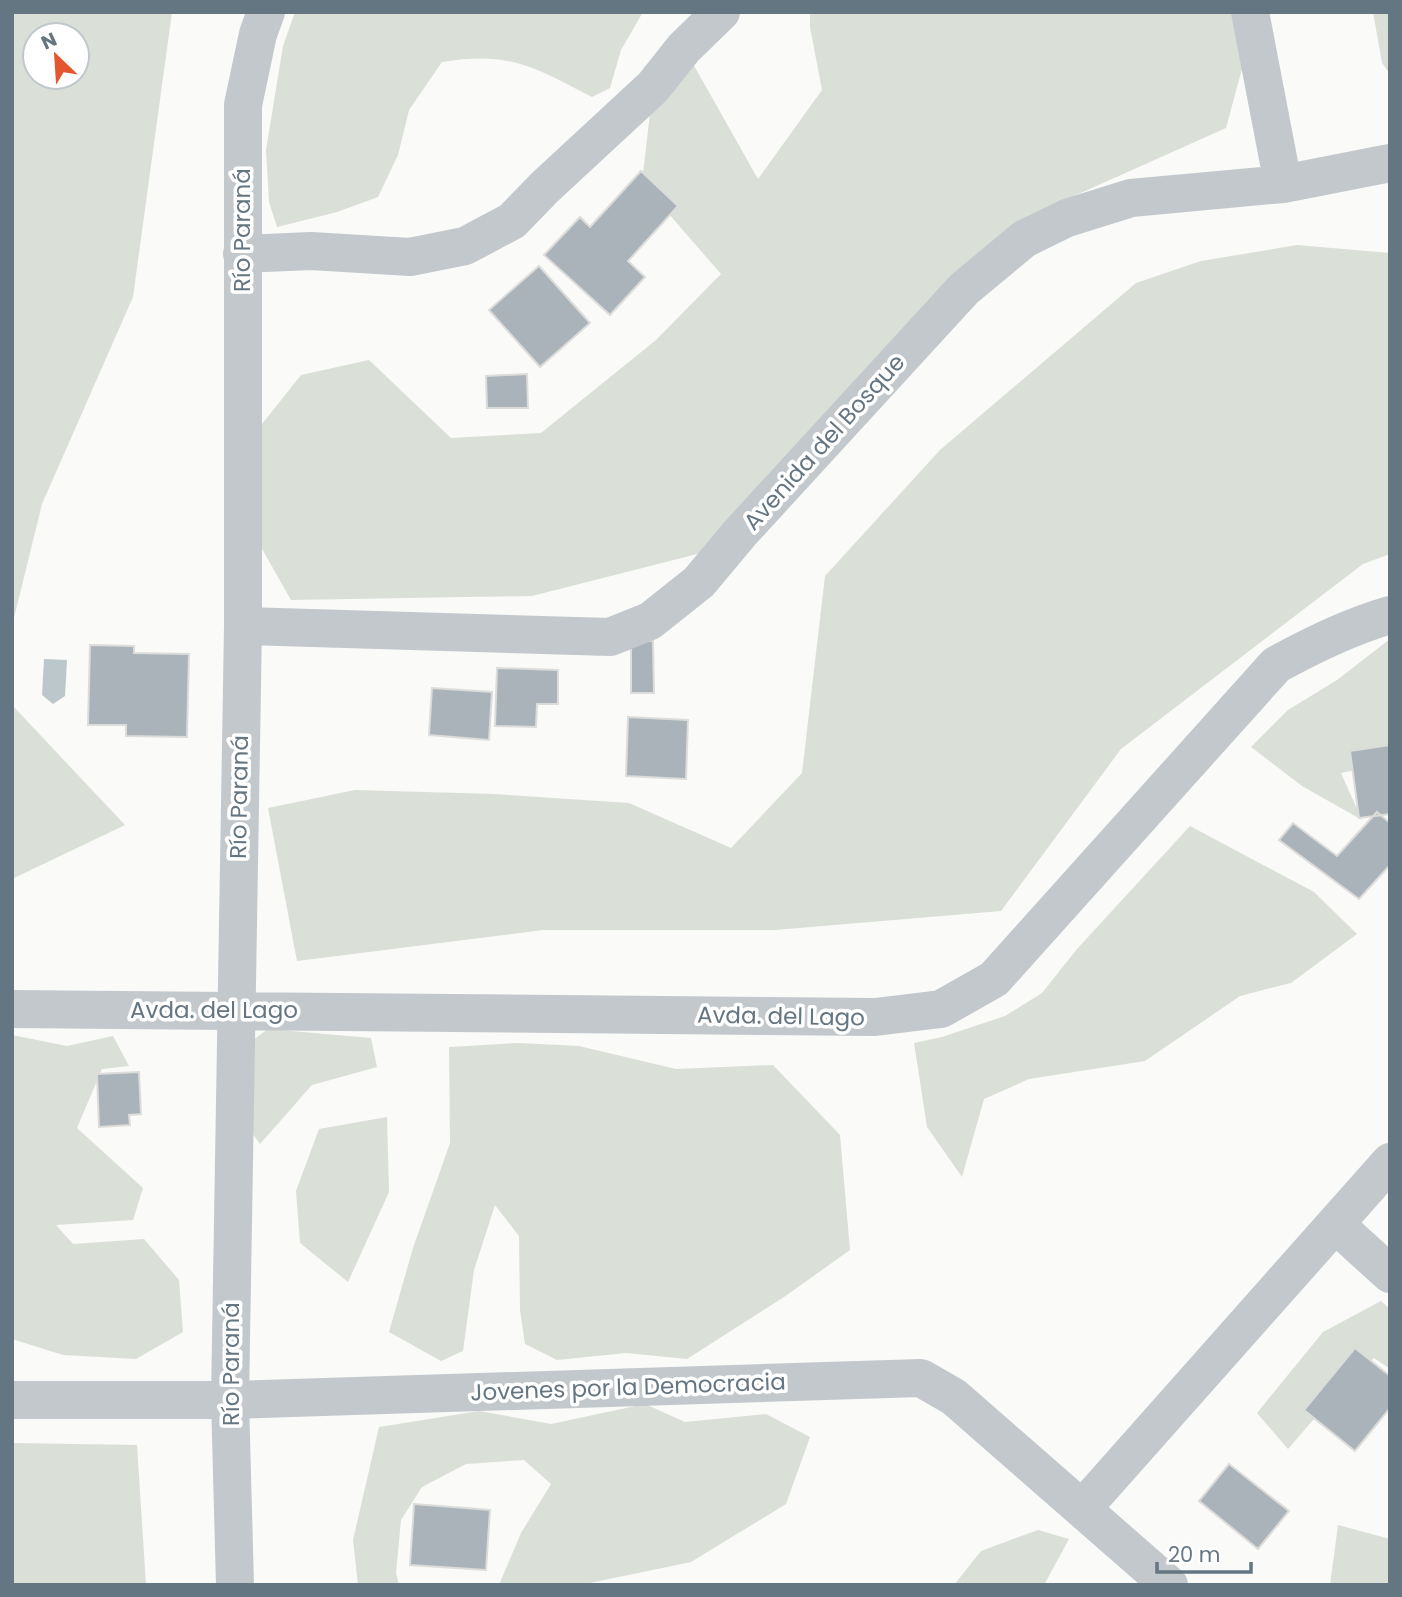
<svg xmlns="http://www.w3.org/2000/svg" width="1402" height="1597" font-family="Poppins,sans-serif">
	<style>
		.green { fill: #dadfd7; fill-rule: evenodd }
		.water { fill: #bbc7cb }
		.building { fill: #aab3b9; stroke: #dcdcda; stroke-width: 2 }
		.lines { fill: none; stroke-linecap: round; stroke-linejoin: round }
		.minor { stroke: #c3c8cc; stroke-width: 38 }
		.labels { text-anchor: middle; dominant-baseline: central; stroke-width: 7; stroke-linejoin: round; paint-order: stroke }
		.street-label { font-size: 23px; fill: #657683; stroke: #fff }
	</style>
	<rect width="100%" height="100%" fill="#fafaf8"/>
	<!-- green -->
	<path class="green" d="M12 12H172L133 297 42 504 12 626ZM35 35H77V77H35Z
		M295 12H643L621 50 610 88 592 97C534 67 510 51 442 62L409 110 398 155 378 197 337 212 277 227 269 202 266 150 283 46Z
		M810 12H1248L1253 28 1226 128 1036 213 713 550 532 596 291 600 257 540 262 424 301 375 369 360 451 438 541 433 656 340 721 274 642 183 653 87 684 48 758 179 822 90 810 27Z
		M1373 12H1390V74L1382 63Z
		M1297 245 1390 253V554L1363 564 1121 749 1001 911 775 930H543L297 961 268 808 355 790 494 794 629 803 731 848 802 773 825 576 940 450 1136 283 1201 261Z
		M1390 639V763L1341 773 1362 820 1302 786 1251 747 1288 710 1337 680Z
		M12 705 125 825 12 879Z
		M1190 826 1314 892 1357 934 1291 983 1240 996 1145 1061 1029 1079 984 1099 962 1177 927 1127 914 1043 942 1037 1005 1016 1042 993 1077 949Z
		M268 1029 371 1038 377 1067 312 1085 260 1144 247 1126 249 1043Z
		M12 1035 67 1046 113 1036 129 1066 102 1069 77 1128 143 1188 133 1220 56 1225 73 1244 144 1239 179 1280 183 1332 136 1359 63 1355 12 1339Z
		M518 1043 579 1046 676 1069 773 1065 840 1135 850 1250 784 1297 687 1359 626 1353 557 1360 525 1344 520 1310 519 1236 495 1205 474 1270 463 1351 441 1361 389 1332 413 1248 450 1143 449 1047Z
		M387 1117 389 1192 348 1282 300 1243 296 1191 319 1129Z
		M1381 1301 1390 1309V1369L1374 1358 1339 1390 1288 1449 1257 1413 1323 1332Z
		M645 1404 685 1422 766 1414 810 1437 786 1504 691 1562 590 1583 499 1585 521 1533 551 1484 524 1460 466 1464 422 1487 401 1520 396 1573 399 1585H358L353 1540 379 1427 479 1411 551 1424Z
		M12 1443 137 1445 146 1585H12Z
		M1338 1525 1390 1539V1585H1330Z
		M1038 1530 1069 1539 1044 1585H954L981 1551Z"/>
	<!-- water -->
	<path class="water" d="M44 659 67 660 65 696 53 704 42 695Z"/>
	<!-- building -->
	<path class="building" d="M641 171 678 206 628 261 645 277 610 315 544 255 580 217 590 227Z
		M539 266 590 323 540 367 489 310Z
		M527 374 528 408H487L486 376Z
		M631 641H653L654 693H631Z
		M90 645 134 646V653L189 654 187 737 126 736V725H88Z
		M497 668 558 670V704H537L536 727 495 726Z
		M432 688 492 692 489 740 429 735Z
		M628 717 688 720 686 779 626 776Z
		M1390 745V814L1359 818 1350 751Z
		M1377 812 1390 823V865L1359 899 1279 840 1293 823 1337 856Z
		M139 1072 141 1114 129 1115 130 1125 99 1127 97 1074Z
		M1355 1348 1390 1376V1408L1355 1451 1304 1410Z
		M1229 1464 1289 1511 1258 1549 1199 1501Z
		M414 1504 490 1510 486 1570 410 1565Z"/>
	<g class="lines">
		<!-- minor -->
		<path class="minor" d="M1250 12 1283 184
			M242 254 311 251 410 257 465 246 512 221 545 187 653 87 684 48 721 12
			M243 626 610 637 650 621 699 582 740 533 964 289 1024 239 1067 218 1131 198 1283 184 1390 163
			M12 1009 875 1017 941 1009 994 979 1276 665C1312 645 1349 627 1390 615
			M1335 1224 1390 1274
			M12 1400H230L921 1378 954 1397 1169 1585
			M1082 1509 1390 1162
			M235 1585 230 1400 243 626V105L258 34 266 12"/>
	</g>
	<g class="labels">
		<!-- street labels -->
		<g class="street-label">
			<text transform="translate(242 230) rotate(-90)">Río Paraná</text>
			<text transform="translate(824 442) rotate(-48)">Avenida del Bosque</text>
			<text transform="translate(239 797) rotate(-89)">Río Paraná</text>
			<text x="214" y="1010">Avda. del Lago</text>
			<text transform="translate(781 1016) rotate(1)">Avda. del Lago</text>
			<text transform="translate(231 1364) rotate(-90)">Río Paraná</text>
			<text transform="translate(628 1387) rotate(-2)">Jovenes por la Democracia</text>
		</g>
	</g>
	<!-- border -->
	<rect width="1402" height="1597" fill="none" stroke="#657683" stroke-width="28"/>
	<!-- north arrow -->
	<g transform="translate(56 56) rotate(335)"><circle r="33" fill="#ffffff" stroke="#c1c8cd" stroke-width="2"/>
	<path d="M0-5L12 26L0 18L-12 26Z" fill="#e4572e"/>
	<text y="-10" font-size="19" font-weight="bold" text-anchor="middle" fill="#657683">N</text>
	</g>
	<!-- scale -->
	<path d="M1157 1562v10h94v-10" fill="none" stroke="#657683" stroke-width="3.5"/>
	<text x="1168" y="1562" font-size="21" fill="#657683" stroke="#ffffff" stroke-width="5" paint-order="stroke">20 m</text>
</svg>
